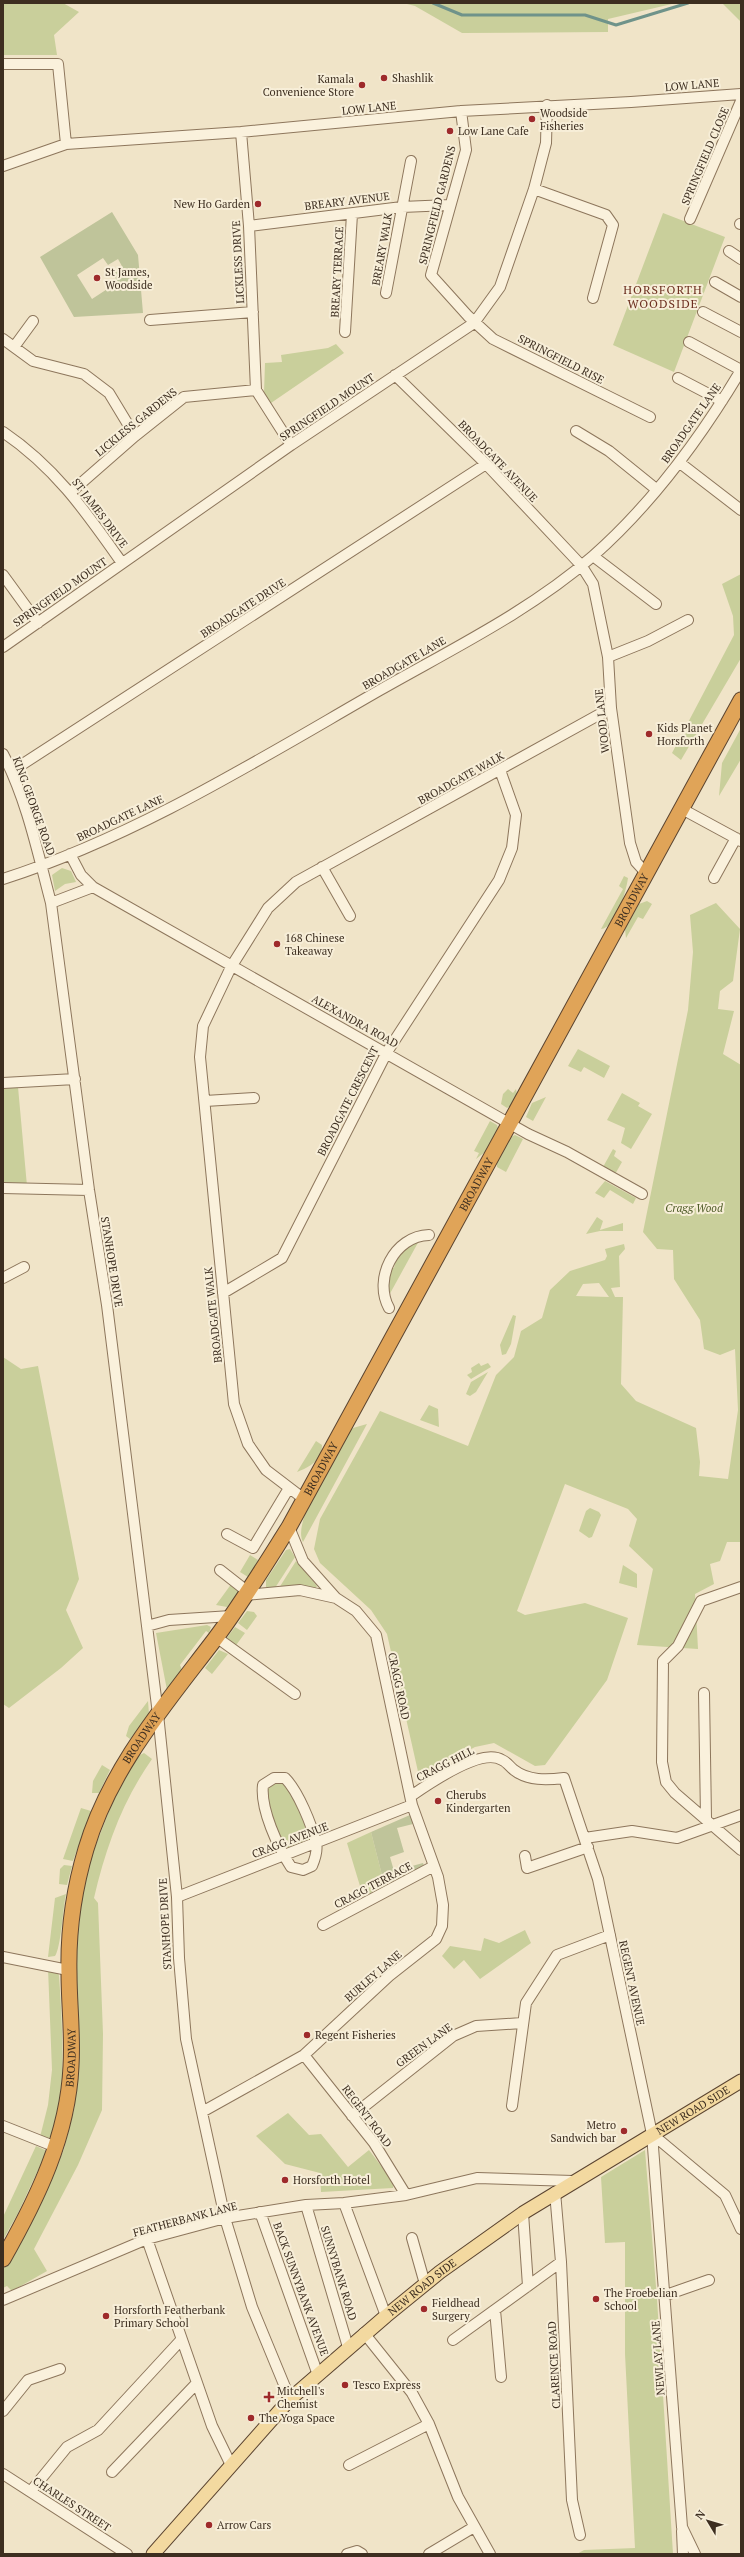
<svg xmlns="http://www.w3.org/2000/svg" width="744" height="2557" font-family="'PT Serif',serif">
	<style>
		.green { fill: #c9cf9b; fill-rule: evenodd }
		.cemetery { fill: #bfc49a; fill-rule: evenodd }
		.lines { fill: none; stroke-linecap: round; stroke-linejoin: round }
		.stream { stroke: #6f938a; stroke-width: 3 }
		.minor-casing { stroke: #8d765c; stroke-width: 12 }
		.major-casing { stroke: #5b4430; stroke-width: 15 }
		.highway-casing { stroke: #5b4430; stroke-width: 17 }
		.minor { stroke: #faf1dc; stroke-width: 10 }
		.major { stroke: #f3d9a0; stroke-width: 13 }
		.highway { stroke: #e0a458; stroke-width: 15 }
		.poi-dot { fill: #9e2a2b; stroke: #f7eed8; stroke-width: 1.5 }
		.labels { text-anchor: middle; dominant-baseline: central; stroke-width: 4; stroke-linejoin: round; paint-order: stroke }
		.poi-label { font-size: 11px; fill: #3d2e20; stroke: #f7eed8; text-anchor: start }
		.street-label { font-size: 11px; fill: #3d2e20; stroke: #f7eed8 }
		.park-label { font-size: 11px; font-style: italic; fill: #4d5a26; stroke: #f7eed8 }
		.neighbourhood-label { font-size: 12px; letter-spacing: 1px; fill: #6b2e1e; stroke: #f7eed8 }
	</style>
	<rect width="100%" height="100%" fill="#f0e4c8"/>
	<!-- green -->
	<path class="green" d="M3 3H63L79 12 54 35 57 55H3Z
		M403 3H676L608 19V32L462 33 415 6Z
		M722 3H741V22Z
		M663 213 725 237 674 372 613 345Z
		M336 344 344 353 271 403 264 393 265 363 282 362 281 355 328 348Z
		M741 574V658L681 760 672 753 734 635 733 616 722 584Z
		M741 728V759L719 796 722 763Z
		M62 868 71 871 76 882 65 884 55 891 52 875Z
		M624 876 628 878C626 892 616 928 601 929L623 889 619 886Z
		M647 901 652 904 643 919 638 917 626 938 625 929 639 904Z
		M716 903 740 929 733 981 720 991 718 1009 734 1011 723 1054 741 1065V1542H727L720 1561 710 1564 714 1584 695 1594 698 1649 637 1645 653 1569 629 1546 637 1519 628 1509 565 1484 517 1611 525 1615 585 1603 628 1618 607 1680 545 1765 535 1766 494 1743 475 1747 419 1776 387 1634 371 1610 320 1563 314 1549 320 1519 380 1411 468 1446 496 1375 514 1357 521 1331 542 1318 550 1290 570 1271 605 1260 607 1256 605 1249 624 1244 625 1249 619 1256 620 1287 611 1288 615 1297H623L621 1384 636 1401 696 1428 700 1462 699 1476 728 1479 738 1410 735 1349 720 1355 704 1349 700 1320 674 1279 673 1250 657 1249 643 1232 688 1010 693 952 690 915ZM599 1283 609 1297 576 1296 583 1284Z
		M578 1049 610 1066 604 1078 584 1067 581 1072 568 1066Z
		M18 1087 27 1186 3 1184V1089Z
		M508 1089 513 1093 516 1089 517 1094 512 1105 507 1108 501 1104 503 1094Z
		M622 1093 640 1103 638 1106 652 1114 631 1149 621 1143 625 1128 607 1120Z
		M546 1097 533 1121 526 1117 532 1103Z
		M490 1121 497 1125 498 1128 485 1152 476 1159 479 1153 474 1151Z
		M515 1135 523 1139 506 1172 497 1167V1162L511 1137Z
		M613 1149 616 1151 614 1156 622 1162 614 1176 603 1167Z
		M605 1181 636 1198 633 1204 610 1190 604 1198 595 1193Z
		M597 1217 603 1221 600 1230 623 1223V1231H600L586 1234Z
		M420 1239 387 1299 389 1268H394L398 1250Z
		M513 1315 516 1316 511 1344 506 1354 502 1355 500 1345Z
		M3 1357 21 1369 38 1366 79 1579 66 1610 83 1648 61 1668 9 1708 3 1704Z
		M479 1363 481 1366 488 1363 491 1367 471 1379 467 1375 472 1372 471 1368Z
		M488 1372 476 1392 470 1396 466 1394 471 1382Z
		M429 1405 438 1409 439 1427 420 1420Z
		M367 1424 303 1542C291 1521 338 1453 349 1432L353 1428Z
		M316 1441 322 1445C322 1460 310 1467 297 1472Z
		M590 1508 599 1512 601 1515 592 1537 589 1538 579 1531 586 1511Z
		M290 1549 295 1557 275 1588 266 1587V1580L286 1550Z
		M250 1555 258 1560 253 1572 248 1577 240 1572Z
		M296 1561 317 1586 315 1589 279 1588Z
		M623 1565 637 1574V1588L619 1583Z
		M232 1583 239 1592 227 1607 216 1605Z
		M247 1611 254 1612 257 1616 247 1630 238 1623Z
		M207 1625 211 1627 209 1633 206 1631 180 1665 182 1670 167 1690 156 1633Z
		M235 1627 245 1633 234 1648 226 1639Z
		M219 1650 228 1654 212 1674 205 1668Z
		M148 1701 149 1714 130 1739 126 1736 129 1726Z
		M144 1753 152 1759C122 1802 106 1847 94 1898L98 1903 103 2034 102 2110 78 2165 34 2249 47 2271 12 2291 7 2286 3 2288V2270L44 2197 64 2149 74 2110 79 2065 75 1998 77 1927 87 1868 120 1783 138 1756Z
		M102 1765 110 1770 99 1793H92L93 1781Z
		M275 1782H284L290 1789 311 1840 286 1849 265 1799 267 1789Z
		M81 1808 91 1811 73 1861 63 1859Z
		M371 1832 385 1887 363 1896 347 1843Z
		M64 1865 72 1866 67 1885 59 1884 60 1869Z
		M66 1894C63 1907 61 1948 55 1956L48 1957 55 1898Z
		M525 1930 531 1943 480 1979 464 1960 454 1969 442 1956 450 1946 481 1951 484 1938 499 1943Z
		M48 1968 58 1972 59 1976C61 2004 70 2123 47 2140L40 2137 48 2105 52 2070Z
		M288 2113 309 2135 321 2134 348 2167 369 2150 394 2183 393 2188 321 2192 320 2173 285 2164 256 2136Z
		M36 2146 45 2150 46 2153 18 2213 3 2240V2217Z
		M645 2150 657 2299 673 2554H577L584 2550 635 2548 625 2354V2242L605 2243 601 2177Z"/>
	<!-- cemetery -->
	<path class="cemetery" d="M112 212 138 255 143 313 74 317 40 257ZM103 258 108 265 118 259 123 268 113 274 118 282 92 299 77 275Z
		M410 1815 413 1824 397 1828 404 1852 390 1857 394 1871 423 1863 425 1868 385 1887 371 1832Z"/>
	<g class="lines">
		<!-- stream -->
		<path class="stream" d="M433 3 462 15H585L616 25 688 3"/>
		<defs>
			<path id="minor" d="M3 64H58L66 144
				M461 111 466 150 431 275 468 316 493 339 650 417
				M241 132 249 226 256 390
				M3 166 66 144 241 132 461 111 631 102 741 94
				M534 189 606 215 613 225 593 298
				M690 219 741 101
				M740 224H741
				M249 226 402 207 449 205
				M729 251 741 259
				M715 282 741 297
				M386 293 411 161
				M703 312 741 332
				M150 320 253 312
				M345 332 352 214
				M3 339 33 361 84 374 109 393 135 436
				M689 342 741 370
				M14 347 33 321
				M395 375 486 464 581 565 593 584 608 657 611 708 630 843 636 862 646 873
				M678 378 722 401
				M576 431 609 451 656 489
				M3 432C56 468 86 512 122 563
				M680 463 741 510
				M71 492 135 436 184 397 256 390 291 445
				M593 556 656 604
				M3 575 38 623
				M3 647 291 445 474 323 500 287 534 189 546 143 547 105
				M608 657 648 641 688 620
				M3 754C27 800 38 854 51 903L89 1190 107 1305 158 1714 177 1897 179 1958 186 2039 225 2218 252 2307 290 2399
				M12 771 486 464
				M682 809 741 841
				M70 854 81 875 93 887 528 1134 567 1152 642 1194
				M322 867 350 916
				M714 878 736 838
				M3 879C137 836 258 760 380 690 452 649 530 611 593 556 652 504 701 437 741 370
				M51 903 93 887
				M3 1083 75 1079
				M205 1101 254 1098
				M3 1188 89 1190
				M3 1278 24 1267
				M223 1293 282 1258 387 1052 499 880 512 848 516 815 500 770
				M389 1308C373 1279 394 1236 429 1235
				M304 1499 266 1470 248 1444 234 1404 200 1057 203 1026 231 967 268 908 296 882 611 708
				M289 1527 303 1561 336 1598
				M227 1534 253 1548 289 1488
				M220 1570 248 1592
				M741 1587 701 1601 678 1646 663 1661 662 1762 666 1782 675 1793 741 1850
				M147 1626 169 1620 231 1616
				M216 1637 295 1694
				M704 1693 706 1818
				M274 1778H285C298 1791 312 1825 316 1843 318 1851 315 1859 312 1866L303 1870 291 1867C278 1847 260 1809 263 1785Z
				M411 1796C430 1783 481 1747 502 1760 507 1762 510 1767 514 1770 528 1781 547 1780 564 1778L598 1879 652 2134 682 2527 695 2554
				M585 1838 632 1831 677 1838 741 1815
				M525 1856 527 1868 588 1847
				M177 1897 412 1805
				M323 1925 434 1866
				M3 1957 68 1970
				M304 2055 374 2143 406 2195
				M512 2106 526 2003 557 1955 610 1935
				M202 2112 304 2055 389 1976 436 1939 442 1926 443 1905 438 1877 412 1805 376 1635 356 1611 336 1598 300 1590 246 1595
				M352 2116 453 2036 476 2026 522 2023
				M3 2126 56 2147
				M652 2134 725 2195 741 2229
				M555 2192 561 2262 572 2500 580 2535
				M344 2203 386 2316
				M306 2205 348 2347
				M260 2212 318 2375
				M523 2213 528 2286
				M412 2238 425 2284
				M147 2239 212 2426 231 2465
				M666 2295 709 2280
				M3 2300 147 2239 225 2218 306 2205 344 2203 406 2195 477 2178 573 2181
				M495 2310 501 2377
				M364 2333 412 2393 429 2424 458 2497 490 2554
				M453 2340 561 2262
				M3 2411 28 2380 60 2369
				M349 2465 429 2424
				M112 2472 196 2384
				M3 2474 127 2554
				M31 2491 67 2447 98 2430 181 2340
				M682 2531 683 2554
				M347 2554 357 2551 362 2554
				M429 2554 474 2527"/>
			<g id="major">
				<path id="s1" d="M153 2554 290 2399 386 2316 440 2272 523 2213 741 2081"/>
			</g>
			<g id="highway">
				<path id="s2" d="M3 2259C37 2199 68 2136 71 2066 73 2035 69 2004 69 1973 68 1931 74 1889 86 1849 110 1768 165 1705 215 1639 242 1603 265 1565 289 1527L741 700"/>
			</g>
		</defs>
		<!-- minor casing -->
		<use href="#minor" class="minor-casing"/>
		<!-- major casing -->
		<use href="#major" class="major-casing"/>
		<!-- highway casing -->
		<use href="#highway" class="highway-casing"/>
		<!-- minor -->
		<use href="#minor" class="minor"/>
		<!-- major -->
		<use href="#major" class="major"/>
		<!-- highway -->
		<use href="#highway" class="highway"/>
	</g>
	<!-- markers -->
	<g class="poi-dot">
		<circle cx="384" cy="78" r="4"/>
		<circle cx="362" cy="85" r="4"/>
		<circle cx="532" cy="119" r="4"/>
		<circle cx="450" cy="131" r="4"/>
		<circle cx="258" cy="204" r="4"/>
		<circle cx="97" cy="278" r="4"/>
		<circle cx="649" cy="734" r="4"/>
		<circle cx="277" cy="944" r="4"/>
		<circle cx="438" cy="1801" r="4"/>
		<circle cx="307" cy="2035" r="4"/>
		<circle cx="624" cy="2131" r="4"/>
		<circle cx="285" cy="2180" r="4"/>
		<circle cx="596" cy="2299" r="4"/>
		<circle cx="424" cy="2309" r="4"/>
		<circle cx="106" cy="2316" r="4"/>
		<circle cx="345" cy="2385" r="4"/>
		<path d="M267 2391h4v4h4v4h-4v4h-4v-4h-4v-4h4z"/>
		<circle cx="251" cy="2418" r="4"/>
		<circle cx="209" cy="2525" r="4"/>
	</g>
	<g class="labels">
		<!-- poi labels -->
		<g class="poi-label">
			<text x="392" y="78">Shashlik</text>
			<text x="354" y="79" text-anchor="end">Kamala<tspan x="354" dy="13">Convenience Store</tspan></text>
			<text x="540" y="113">Woodside<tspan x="540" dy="13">Fisheries</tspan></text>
			<text x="458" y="131">Low Lane Cafe</text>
			<text x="250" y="204" text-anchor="end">New Ho Garden</text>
			<text x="105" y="272">St James,<tspan x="105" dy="13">Woodside</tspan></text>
			<text x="657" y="728">Kids Planet<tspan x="657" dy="13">Horsforth</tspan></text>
			<text x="285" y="938">168 Chinese<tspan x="285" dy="13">Takeaway</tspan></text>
			<text x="446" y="1795">Cherubs<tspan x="446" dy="13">Kindergarten</tspan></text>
			<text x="315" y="2035">Regent Fisheries</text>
			<text x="616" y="2125" text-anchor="end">Metro<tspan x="616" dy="13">Sandwich bar</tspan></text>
			<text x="293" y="2180">Horsforth Hotel</text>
			<text x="604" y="2293">The Froebelian<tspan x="604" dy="13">School</tspan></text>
			<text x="432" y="2303">Fieldhead<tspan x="432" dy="13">Surgery</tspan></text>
			<text x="114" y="2310">Horsforth Featherbank<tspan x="114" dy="13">Primary School</tspan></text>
			<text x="353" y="2385">Tesco Express</text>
			<text x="277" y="2391">Mitchell's<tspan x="277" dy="13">Chemist</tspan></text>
			<text x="259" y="2418">The Yoga Space</text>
			<text x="217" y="2525">Arrow Cars</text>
		</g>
		<!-- street labels -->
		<g class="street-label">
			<text transform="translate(692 85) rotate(-5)">LOW LANE</text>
			<text transform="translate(369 108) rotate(-6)">LOW LANE</text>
			<text transform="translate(705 156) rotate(-67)">SPRINGFIELD CLOSE</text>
			<text transform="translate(347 201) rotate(-7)">BREARY AVENUE</text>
			<text transform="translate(437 205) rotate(-76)">SPRINGFIELD GARDENS</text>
			<text transform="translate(382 249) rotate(-80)">BREARY WALK</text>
			<text transform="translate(238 262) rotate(-93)">LICKLESS DRIVE</text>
			<text transform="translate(337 272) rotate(-87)">BREARY TERRACE</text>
			<text transform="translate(561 359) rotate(27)">SPRINGFIELD RISE</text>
			<text transform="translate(327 407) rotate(-34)">SPRINGFIELD MOUNT</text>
			<text transform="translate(136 422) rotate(-39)">LICKLESS GARDENS</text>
			<text transform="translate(691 423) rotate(-55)">BROADGATE LANE</text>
			<text transform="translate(498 461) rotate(46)">BROADGATE AVENUE</text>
			<text transform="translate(100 513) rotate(53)">ST JAMES DRIVE</text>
			<text transform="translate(60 592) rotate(-35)">SPRINGFIELD MOUNT</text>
			<text transform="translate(243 608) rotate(-33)">BROADGATE DRIVE</text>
			<text transform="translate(404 663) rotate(-30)">BROADGATE LANE</text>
			<text transform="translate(602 721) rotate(-96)">WOOD LANE</text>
			<text transform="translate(461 778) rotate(-29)">BROADGATE WALK</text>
			<text transform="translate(34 806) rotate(70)">KING GEORGE ROAD</text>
			<text transform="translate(120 818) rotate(-25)">BROADGATE LANE</text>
			<text stroke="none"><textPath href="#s2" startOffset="1522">BROADWAY</textPath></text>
			<text transform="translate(355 1021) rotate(29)">ALEXANDRA ROAD</text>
			<text transform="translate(348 1101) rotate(-63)">BROADGATE CRESCENT</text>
			<text stroke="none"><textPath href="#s2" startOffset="1198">BROADWAY</textPath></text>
			<text transform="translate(112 1262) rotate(81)">STANHOPE DRIVE</text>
			<text transform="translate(213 1315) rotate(-96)">BROADGATE WALK</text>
			<text stroke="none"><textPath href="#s2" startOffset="874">BROADWAY</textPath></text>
			<text transform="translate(399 1686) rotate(78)">CRAGG ROAD</text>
			<text stroke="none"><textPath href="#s2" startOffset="550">BROADWAY</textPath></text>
			<text transform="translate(445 1764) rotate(-27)">CRAGG HILL</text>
			<text transform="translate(290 1840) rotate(-21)">CRAGG AVENUE</text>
			<text transform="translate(373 1885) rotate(-28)">CRAGG TERRACE</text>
			<text transform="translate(165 1924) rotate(-93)">STANHOPE DRIVE</text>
			<text transform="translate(373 1976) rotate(-41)">BURLEY LANE</text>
			<text transform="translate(632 1983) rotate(78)">REGENT AVENUE</text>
			<text transform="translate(424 2045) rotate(-36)">GREEN LANE</text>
			<text stroke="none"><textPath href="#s2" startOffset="215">BROADWAY</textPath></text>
			<text stroke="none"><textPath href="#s1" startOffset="704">NEW ROAD SIDE</textPath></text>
			<text transform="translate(367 2116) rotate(53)">REGENT ROAD</text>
			<text transform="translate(185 2219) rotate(-15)">FEATHERBANK LANE</text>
			<text transform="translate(339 2273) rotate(73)">SUNNYBANK ROAD</text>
			<text stroke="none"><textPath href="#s1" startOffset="380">NEW ROAD SIDE</textPath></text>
			<text transform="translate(301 2289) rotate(70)">BACK SUNNYBANK AVENUE</text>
			<text transform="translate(658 2358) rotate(-94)">NEWLAY LANE</text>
			<text transform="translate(554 2365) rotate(-93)">CLARENCE ROAD</text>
			<text transform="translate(72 2504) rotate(33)">CHARLES STREET</text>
		</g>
		<!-- park labels -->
		<g class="park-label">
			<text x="694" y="1208">Cragg Wood</text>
		</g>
		<!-- neighbourhood labels -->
		<g class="neighbourhood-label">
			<text x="663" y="289">HORSFORTH<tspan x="663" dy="14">WOODSIDE</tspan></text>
		</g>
	</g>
	<!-- border -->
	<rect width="744" height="2557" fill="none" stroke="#3d2e20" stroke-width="8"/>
	<!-- north arrow -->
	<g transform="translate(708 2521) rotate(308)" stroke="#f7eed8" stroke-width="3" paint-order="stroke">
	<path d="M0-3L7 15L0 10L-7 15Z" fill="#3d2e20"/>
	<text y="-6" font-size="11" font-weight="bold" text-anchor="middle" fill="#3d2e20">N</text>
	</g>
</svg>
